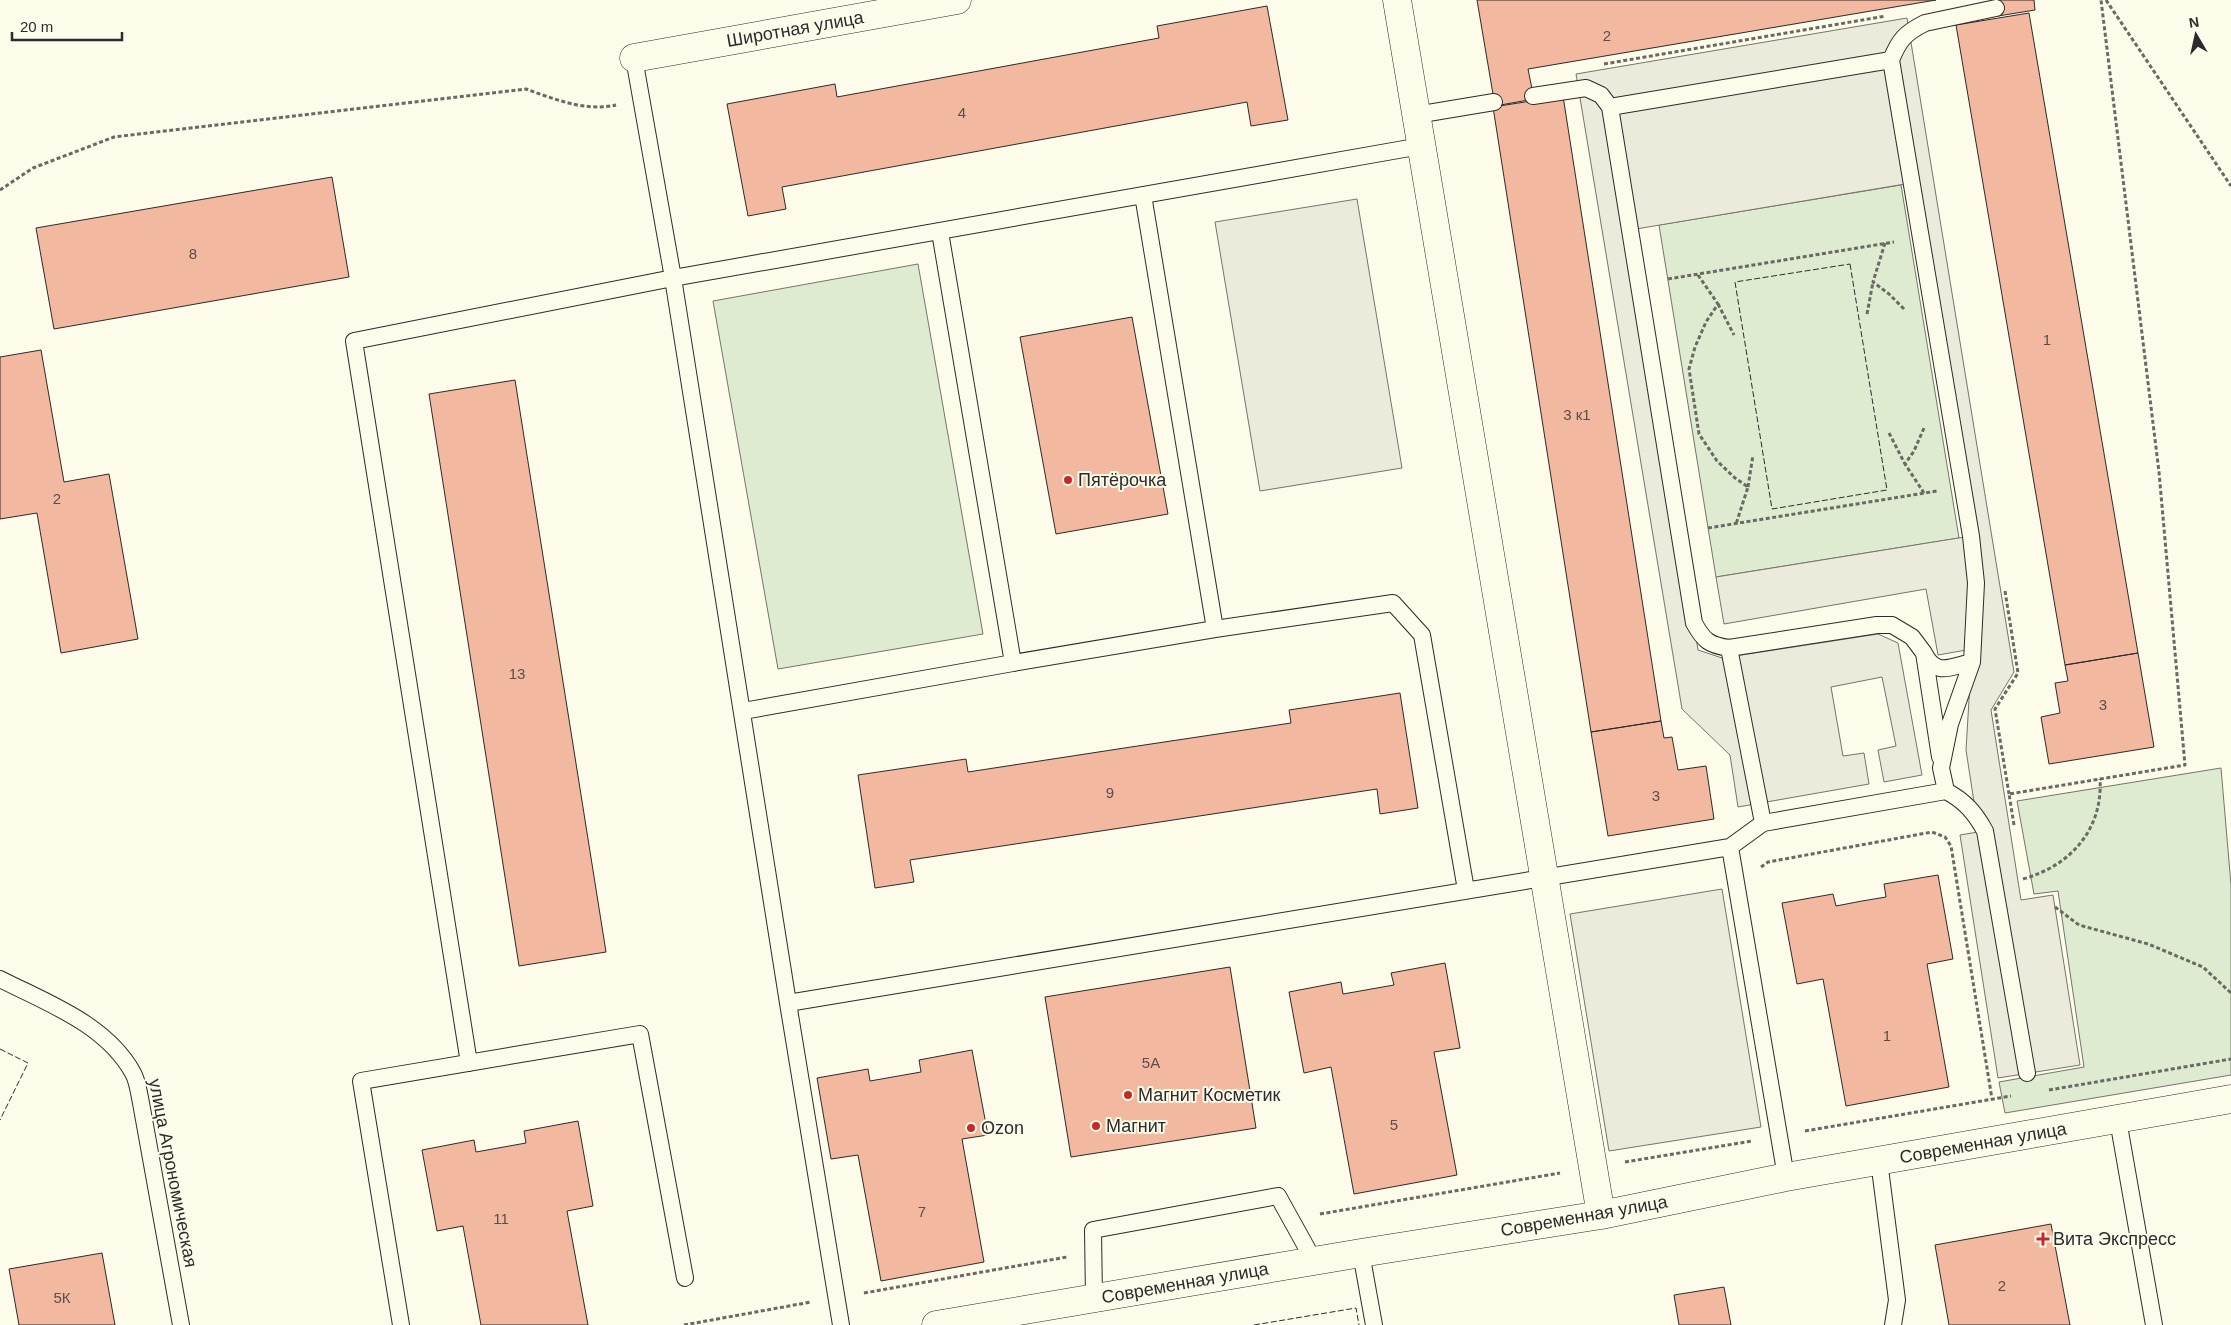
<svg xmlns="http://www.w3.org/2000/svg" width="2231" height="1325" font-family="Arial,sans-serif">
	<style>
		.green { fill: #deebd1; stroke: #74746e }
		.parking { fill: #eceadb; stroke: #74746e }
		.building { fill: #f2b8a0; stroke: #2b2b2b }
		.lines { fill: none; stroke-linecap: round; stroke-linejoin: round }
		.service-casing { stroke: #2b2b2b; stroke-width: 18 }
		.minor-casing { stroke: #2b2b2b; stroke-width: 29 }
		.path { stroke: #6a6964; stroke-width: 3; stroke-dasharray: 4 2.5; stroke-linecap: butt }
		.service { stroke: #fdfbea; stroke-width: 16 }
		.minor { stroke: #fdfbea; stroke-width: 28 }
		.fence { stroke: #2b2b2b; stroke-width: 1; stroke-dasharray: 6 2.5; stroke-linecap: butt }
		.poi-dot { fill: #c62828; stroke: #fdfbea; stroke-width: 2 }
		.labels { text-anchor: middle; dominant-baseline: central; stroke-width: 4; stroke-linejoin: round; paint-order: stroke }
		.number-label { font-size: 15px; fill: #5d4e48 }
		.street-label { font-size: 18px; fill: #2b2b2b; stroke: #fdfbea }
		.poi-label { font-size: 18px; fill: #2b2b2b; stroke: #fdfbea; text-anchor: start }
	</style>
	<rect width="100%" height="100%" fill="#fdfbea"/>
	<!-- green -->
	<path class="green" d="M1901 185 1959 538 1716 577 1659 225Z
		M918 264 983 634 778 669 713 301Z
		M2221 768 2231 885V1075L2005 1113 1999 1082 2084 1067 2058 891 2034 894 2017 801Z"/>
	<!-- parking -->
	<path class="parking" d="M1907 18 2014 672 1991 710 2021 900 2053 895 2080 1065 1998 1078 1960 835 1984 831 1976 815 1966 750 1972 649 1938 655 1926 589 1724 624 1716 577 1971 536 1911 183 1630 230 1698 650 1722 658 1878 634 1898 643 1922 775 1884 782 1878 750 1896 746 1882 677 1831 687 1843 756 1864 753 1869 784 1738 807 1730 755 1682 709 1576 74Z
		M1357 199 1402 468 1260 491 1215 222Z
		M1722 889 1761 1127 1609 1151 1570 914Z"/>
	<!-- building -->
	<path class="building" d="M1477 0H1936L1528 69 1534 99 1495 106Z
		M1995 0H2034L2035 10 1998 16Z
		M1267 6 1288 120 1251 126 1247 102 782 187 786 209 748 216 727 104 835 84 837 97 1159 38 1157 26Z
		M2029 13 2138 653 2065 665 1956 25Z
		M1563 96 1661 721 1591 732 1493 107Z
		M332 177 349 277 54 329 36 228Z
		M1132 317 1168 514 1056 534 1020 337Z
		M41 350 64 482 109 474 138 639 61 653 37 513 0 519V357Z
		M515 380 606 952 519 966 429 394Z
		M2138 653 2154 747 2049 764 2041 717 2060 713 2055 683 2068 681 2065 665Z
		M1400 693 1418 808 1380 814 1377 789 910 860 914 882 875 888 858 775 966 759 968 772 1131 747 1291 723 1289 710Z
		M1661 721 1664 738 1672 737 1678 770 1706 766 1714 819 1608 836 1591 732Z
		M1938 875 1953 959 1927 964 1949 1087 1846 1106 1823 979 1797 984 1782 903 1833 894 1836 906 1862 901 1886 897 1884 884Z
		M1445 963 1460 1048 1434 1052 1457 1175 1354 1194 1331 1067 1304 1073 1289 992 1341 982 1343 994 1394 985 1391 973Z
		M1230 967 1256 1128 1071 1157 1045 997Z
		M972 1050 988 1135 962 1139 984 1262 881 1281 858 1155 831 1159 817 1078 868 1069 870 1081 921 1072 919 1060Z
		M578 1121 593 1206 567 1211 588 1325H481L463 1226 437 1231 422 1150 474 1140 476 1152 526 1143 524 1131Z
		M2051 1224 2070 1325H1949L1935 1245Z
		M102 1253 115 1325H19L9 1269Z
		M1724 1287 1731 1325H1679L1674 1295Z"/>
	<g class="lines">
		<defs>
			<path id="service" d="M634 58 673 278 788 1003 841 1325
				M1891 60C1899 40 1905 33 1925 23L1996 8
				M1533 96 1586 88 1601 95 1610 107
				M1416 115 1494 102
				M940 232 1013 663 1215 629 1143 195
				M1215 629 1393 603 1422 635 1466 890
				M1729 648 1877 625H1892L1912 637 1924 653 1940 757
				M1924 653C1936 677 1950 667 1972 662
				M743 711 1013 663
				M1946 791C1965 801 1975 813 1985 831L2027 1073
				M1730 847 1786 1177
				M0 979C47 1003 106 1024 133 1073 138 1082 139 1094 141 1103L181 1325
				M788 1003 1730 847 1763 823 1946 791 1941 768 1950 724 1972 662 1976 583 1971 536 1891 60 1610 107 1694 623C1704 641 1709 645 1729 648L1763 823
				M469 1063 354 341 673 278 1421 146
				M2118 1120 2154 1325
				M1879 1161 1897 1300 1893 1325
				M1361 1253 1374 1325
				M1094 1298 1093 1230 1278 1196 1314 1261
				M401 1325 361 1081 640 1034 685 1278"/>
			<path id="minor" d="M1397 0 1601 1215
				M634 58 957 0
				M936 1325 1361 1253 1601 1215 1786 1177 2231 1099"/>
		</defs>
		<!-- service casing -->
		<use href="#service" class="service-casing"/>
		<!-- minor casing -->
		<use href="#minor" class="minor-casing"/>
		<!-- path -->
		<path class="path" d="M2106 0 2231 186
			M1604 64 1886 16
			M0 190 33 168 114 137 526 89C554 99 586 112 616 105
			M1885 243 1873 282 1889 294 1904 309
			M1698 275 1718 304 1706 322 1695 347 1689 369 1699 434 1717 461 1735 478 1748 487 1736 524
			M1668 279 1894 242
			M1718 304 1734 335
			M1867 314 1873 282
			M1889 433 1905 464
			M1748 487 1753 455
			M1924 493 1905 464 1914 451 1924 428
			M1708 528 1937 491
			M2005 591 2018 673 1995 709 2009 794
			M2014 825 2009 794 2185 765 2159 472 2101 0
			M1761 867 1768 862 1932 832 1945 837 1951 846 1992 1099
			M2023 879C2070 866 2103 830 2100 779
			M2055 907 2079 925 2148 944 2203 967 2231 993
			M2049 1090 2231 1059
			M1805 1131 2011 1096
			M1625 1162 1752 1141
			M1320 1214 1560 1173
			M864 1293 1067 1257
			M684 1325 811 1302"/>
		<!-- service -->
		<use href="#service" class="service"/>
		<!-- minor -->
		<use href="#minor" class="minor"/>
		<!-- fence -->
		<path class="fence" d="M1850 264 1887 490 1772 509 1735 282Z
			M0 1049 28 1063 0 1120
			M1254 1325 1356 1308 1359 1325"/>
	</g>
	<!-- markers -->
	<g class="poi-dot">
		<circle cx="1068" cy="480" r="5"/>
		<circle cx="1128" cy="1095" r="5"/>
		<circle cx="1096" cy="1126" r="5"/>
		<circle cx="971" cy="1128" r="5"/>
		<path d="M2040.5 1231.5h5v5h5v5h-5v5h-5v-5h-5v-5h5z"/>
	</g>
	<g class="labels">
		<!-- number labels -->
		<g class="number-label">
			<text x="1607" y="35">2</text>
			<text x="962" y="112">4</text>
			<text x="193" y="253">8</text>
			<text x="2047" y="339">1</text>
			<text x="1577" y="414">3 к1</text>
			<text x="57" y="498">2</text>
			<text x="517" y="673">13</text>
			<text x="2103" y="704">3</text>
			<text x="1110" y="792">9</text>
			<text x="1656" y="795">3</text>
			<text x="1887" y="1035">1</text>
			<text x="1151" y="1062">5А</text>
			<text x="1394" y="1124">5</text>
			<text x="922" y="1211">7</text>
			<text x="501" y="1218">11</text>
			<text x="2002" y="1285">2</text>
			<text x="62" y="1297">5К</text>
		</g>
		<!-- street labels -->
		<g class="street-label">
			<text transform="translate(795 29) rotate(-10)">Широтная улица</text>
			<text transform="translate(1983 1143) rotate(-10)">Современная улица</text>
			<text transform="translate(173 1173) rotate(79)">улица Агрономическая</text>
			<text transform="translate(1584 1216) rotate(-10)">Современная улица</text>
			<text transform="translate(1185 1283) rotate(-10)">Современная улица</text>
		</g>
		<!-- poi labels -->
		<g class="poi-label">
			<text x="1078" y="480">Пятёрочка</text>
			<text x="1138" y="1095">Магнит Косметик</text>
			<text x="1106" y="1126">Магнит</text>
			<text x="981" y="1128">Ozon</text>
			<text x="2053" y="1239">Вита Экспресс</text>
		</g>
	</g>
	<!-- north arrow -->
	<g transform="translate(2196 35) rotate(351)" stroke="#fdfbea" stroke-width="4" paint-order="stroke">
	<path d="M0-4L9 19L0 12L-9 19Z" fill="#2b2b2b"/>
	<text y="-8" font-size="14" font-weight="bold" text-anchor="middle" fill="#2b2b2b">N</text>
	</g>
	<!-- scale -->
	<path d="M12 32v8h110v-8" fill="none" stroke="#2b2b2b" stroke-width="2.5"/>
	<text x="20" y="32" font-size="15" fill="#2b2b2b" stroke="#fdfbea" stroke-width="4" paint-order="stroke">20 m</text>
</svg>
